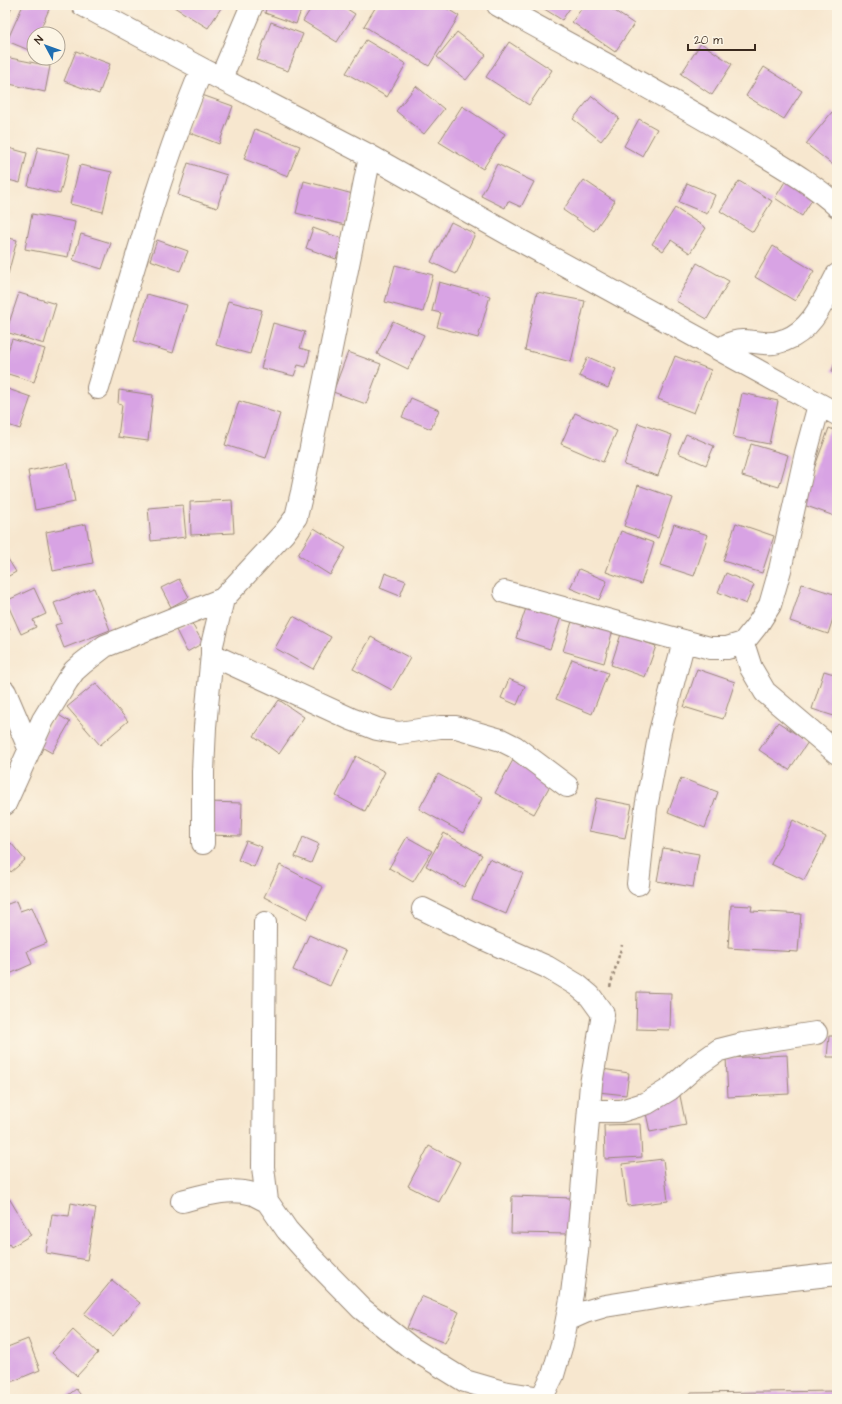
<svg xmlns="http://www.w3.org/2000/svg" width="842" height="1404" font-family="'Architects Daughter',sans-serif">
	<style>
		.building { fill: #d8a3e4 }
		.lines { fill: none; stroke-linecap: round; stroke-linejoin: round }
		.minor-casing { stroke: #998876; stroke-width: 24 }
		.path { stroke: #998876; stroke-width: 2.5; stroke-dasharray: 3 3; stroke-linecap: butt }
		.minor { stroke: #fff; stroke-width: 22 }
	</style>
	<rect width="100%" height="100%" fill="#fcf5e5"/>
	<filter id="ink" filterUnits="userSpaceOnUse"><feTurbulence type="fractalNoise" baseFrequency=".025" numOctaves="2"/><feDisplacementMap in="SourceGraphic" scale="8" xChannelSelector="R" yChannelSelector="G"/><feConvolveMatrix kernelMatrix="1 2 1 2 8 2 1 2 1" color-interpolation-filters="sRGB"/></filter>
	<filter id="wash" filterUnits="userSpaceOnUse"><feTurbulence type="fractalNoise" baseFrequency=".012" numOctaves="4" result="noise"/><feDisplacementMap in="SourceGraphic" scale="16" xChannelSelector="R" yChannelSelector="G"/><feGaussianBlur stdDeviation="0.9" result="paint"/><feColorMatrix in="noise" values="0 0 0 0 0 0 0 0 0 0 0 0 0 0 0 0 0 1.4 0 .05"/><feComposite in="paint" operator="in"/></filter>
	<g filter="url(#wash)">
		<rect width="100%" height="100%" fill="#f7e7cf"/>
		<g id="blocks">
			<!-- building -->
			<path class="building" d="M5 5H12L5 26Z
				M23 5H51L38 34H34V44L31 51 7 41Z
				M175 5H223L208 28 174 7Z
				M267 5H303L296 24 265 13Z
				M313 5H341L355 14 337 42 303 21Z
				M377 5H441L459 16 429 66 364 26Z
				M538 5H572L562 20Z
				M584 5H606L634 24 615 52 572 22Z
				M271 22 303 34 288 71 257 60Z
				M457 32 486 55 466 80 437 57Z
				M366 40 406 64 387 97 346 73Z
				M509 42 552 70 529 105 486 77Z
				M701 43 732 64 712 95 681 74Z
				M76 51 110 64 99 94 64 81Z
				M5 57 50 66 45 92 5 83Z
				M764 67 802 91 784 119 746 96Z
				M416 86 444 109 424 134 396 111Z
				M202 95 233 106 219 144 188 132Z
				M592 96 619 118 601 141 573 119Z
				M462 106 505 134 483 169 439 142Z
				M832 112 837 116V168L806 144Z
				M639 119 657 129 642 156 624 146Z
				M255 129 300 146 288 176 244 159Z
				M5 147 27 153 20 183 5 179Z
				M38 147 70 154 60 194 28 186Z
				M188 163 227 175 217 208 178 195Z
				M497 164 534 182 521 207 508 201 505 208 481 196Z
				M80 165 112 172 103 212 70 204Z
				M792 170 820 187 802 216 775 198Z
				M584 180 615 201 594 231 563 210Z
				M304 181 353 194 345 225 296 213Z
				M739 181 772 201 753 232 720 211Z
				M687 183 715 195 707 214 679 202Z
				M675 208 706 228 690 253 671 240 663 251 652 244Z
				M32 214 75 222 68 257 25 249Z
				M451 222 475 234 456 274 431 262Z
				M313 228 343 239 336 259 306 248Z
				M81 234 111 243 102 269 73 260Z
				M5 237 17 240 8 274 5 273Z
				M157 240 188 251 180 271 150 260Z
				M773 246 814 271 795 301 755 277Z
				M697 263 729 281 707 319 676 301Z
				M395 265 433 275 423 312 385 302Z
				M439 282 490 296 478 338 437 327 441 313 432 311Z
				M537 292 585 301 571 362 525 350Z
				M19 293 56 304 44 344 6 332Z
				M147 294 187 305 173 353 134 341Z
				M228 301 262 310 250 354 216 345Z
				M393 321 424 335 408 369 377 354Z
				M273 323 305 332 300 348 310 351 306 367 298 365 294 376 261 368Z
				M12 339 45 349 34 382 5 373V360Z
				M348 352 381 364 366 404 333 392Z
				M675 356 711 370 694 413 658 399Z
				M588 357 616 369 608 388 579 376Z
				M837 357V373L832 371Z
				M5 388 31 397 20 429 5 424Z
				M119 390 153 395 148 441 118 437 122 405 118 404Z
				M742 393 778 401 769 444 733 437Z
				M411 398 439 410 431 429 402 417Z
				M239 401 280 414 266 458 225 445Z
				M575 413 617 431 603 462 561 444Z
				M638 423 672 435 658 476 624 465Z
				M829 428 837 431V517L801 504Z
				M686 434 714 446 706 465 678 453Z
				M751 444 788 455 779 487 742 476Z
				M68 463 75 502 35 510 28 471Z
				M638 485 672 497 658 538 624 526Z
				M232 500 234 533 191 535 190 502Z
				M183 505 186 537 151 541 148 508Z
				M736 523 774 536 762 573 723 561Z
				M86 524 93 563 53 571 46 532Z
				M674 524 708 535 694 576 660 565Z
				M314 528 346 548 330 575 298 555Z
				M621 531 654 543 641 584 606 572Z
				M5 554 16 572 5 578Z
				M579 569 607 581 599 600 570 588Z
				M385 573 406 581 400 596 380 588Z
				M726 573 754 585 746 604 718 592Z
				M179 579 189 597 171 607 161 588Z
				M802 584 837 595V606L828 634 790 621Z
				M34 588 46 614 33 620 36 627 21 634 6 601Z
				M94 588 110 630 64 648 55 625 62 623 54 603Z
				M527 605 561 617 550 649 516 638Z
				M574 615 614 626 604 663 563 651Z
				M293 616 331 637 313 669 275 648Z
				M5 620 10 629 5 632Z
				M191 622 203 643 187 652 176 630Z
				M621 634 656 646 645 677 611 665Z
				M371 637 410 658 392 690 353 669Z
				M572 659 608 673 592 714 556 699Z
				M697 669 735 682 723 719 684 707Z
				M824 671 837 675V717L812 709Z
				M509 679 525 686 517 705 501 698Z
				M96 683 128 721 100 745 67 707Z
				M279 700 304 717 279 754 254 736Z
				M57 714 70 722 52 753 38 745Z
				M778 722 808 742 789 770 759 750Z
				M356 756 385 772 365 811 336 796Z
				M513 760 552 782 534 814 495 793Z
				M438 774 482 798 463 833 419 809Z
				M681 778 718 792 705 828 668 813Z
				M596 798 632 805 625 838 589 831Z
				M209 802 242 803 241 836 208 835Z
				M793 820 826 837 804 880 771 864Z
				M444 833 482 855 464 887 426 866Z
				M303 837 319 844 311 863 295 857Z
				M407 837 432 851 413 882 389 868Z
				M246 841 262 847 254 867 238 860Z
				M11 843 25 860 11 872 5 865V848Z
				M663 848 699 854 693 887 657 881Z
				M489 859 523 873 506 914 472 899Z
				M280 865 323 887 307 919 264 897Z
				M16 901 20 911 32 907 47 943 27 951 32 964 5 976V905Z
				M731 905 752 906 751 911 801 914 798 952 728 948Z
				M309 935 346 951 330 986 293 970Z
				M637 992 671 993 670 1030 636 1029Z
				M829 1036H837V1057H827Z
				M787 1055 789 1094 728 1097 726 1058Z
				M602 1069 629 1073 626 1095 598 1092Z
				M679 1091 686 1125 650 1132 643 1099Z
				M640 1124 642 1157 605 1159 604 1125Z
				M429 1146 460 1162 439 1202 408 1186Z
				M663 1159 668 1201 627 1206 622 1164Z
				M512 1196 573 1198 571 1234 511 1233Z
				M9 1198 31 1235 11 1247 9 1244 5 1246V1200Z
				M71 1203 96 1208 87 1260 46 1253 52 1214 69 1216Z
				M112 1280 140 1303 113 1336 84 1314Z
				M421 1296 459 1312 445 1343 407 1328Z
				M73 1330 98 1353 77 1376 52 1353Z
				M28 1339 40 1370 11 1382 5 1366V1348Z
				M76 1389 84 1399H63Z
				M837 1391V1399H690V1393Z"/>
		</g>
	</g>
	<g filter="url(#ink)">
		<use href="#blocks" fill-opacity="0" stroke="#998876" stroke-width="1"/>
		<g class="lines">
			<defs>
				<path id="minor" d="M83 5 202 69 370 156 521 241 837 414
					M498 5C580 51 664 94 744 143 776 163 810 181 837 206
					M221 78 252 5
					M720 349C742 334 750 345 773 343 777 343 781 341 785 340 813 330 824 299 837 275
					M98 388C130 281 159 172 202 69
					M505 592 684 641
					M223 599 212 645V654L221 659 351 719 377 729 399 733 440 727H456L501 740 515 747 567 786
					M743 643 751 668 765 692 837 753
					M5 692 29 748
					M5 804 43 720 67 681 74 671 83 663 105 646 223 599 284 533 296 517 302 492 370 156
					M203 843V772L205 727 212 654
					M638 884 646 808 660 732 684 641 710 648H727L743 643 758 624 770 605 780 570 806 453 819 405
					M423 909 484 939 547 967 577 985 590 996 603 1014 591 1084 577 1252 572 1294 562 1344 553 1375 541 1399
					M265 923 263 1167 267 1201 287 1230 313 1259 362 1309 410 1347 465 1381 503 1392 541 1398
					M589 1111H621L647 1103 670 1089 695 1067 719 1050 743 1044 816 1033
					M182 1201C205 1195 229 1187 253 1194 257 1196 262 1199 267 1201
					M567 1320 585 1312 605 1306 724 1287 837 1274"/>
			</defs>
			<!-- minor casing -->
			<use href="#minor" class="minor-casing"/>
			<!-- path -->
			<path class="path" d="M610 987 622 945"/>
			<!-- minor -->
			<use href="#minor" class="minor"/>
		</g>
	</g>
	<!-- margin -->
	<rect width="842" height="1404" fill="none" stroke="#fcf5e5" stroke-width="20"/>
	<!-- north arrow -->
	<g transform="translate(46 46) rotate(311)"><circle r="19" fill="#fcf5e5" stroke="#afa495"/>
	<path d="M0-3L7 15L0 10L-7 15Z" fill="#1f6fb2"/>
	<text y="-6" font-size="11" font-weight="bold" text-anchor="middle" fill="#3b2a1e">N</text>
	</g>
	<!-- scale -->
	<path d="M688 44v6h67v-6" fill="none" stroke="#3b2a1e" stroke-width="2"/>
	<text x="694" y="44" font-size="12" fill="#3b2a1e" stroke="#fcf5e5" stroke-width="3" paint-order="stroke">20 m</text>
</svg>
